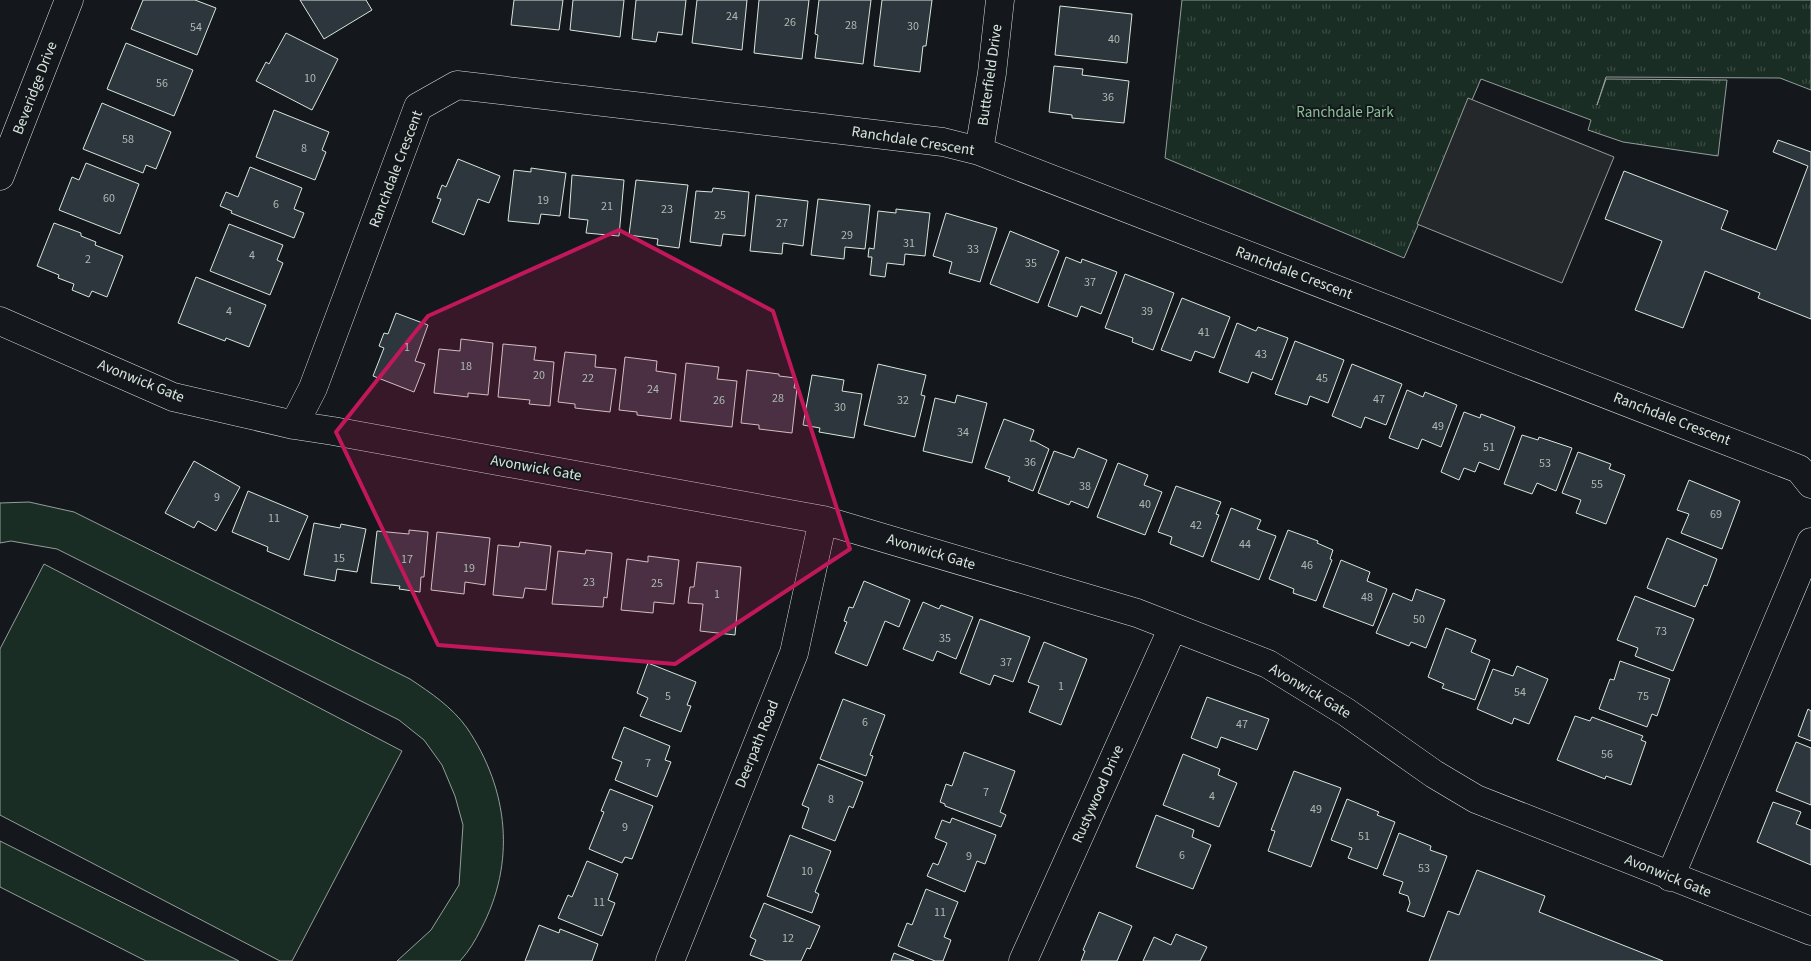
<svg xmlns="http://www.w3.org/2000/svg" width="1811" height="961" font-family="'Source Sans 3',sans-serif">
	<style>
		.grass { fill: #1a2d24; stroke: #939e99 }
		.park { fill: url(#park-tufts); stroke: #939e99 }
		.parking { fill: #24282b; stroke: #939e99 }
		.building { fill: #2c363c; stroke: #d8e6dc }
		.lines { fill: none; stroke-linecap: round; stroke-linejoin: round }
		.minor-casing { stroke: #d8e6dc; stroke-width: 29 }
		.minor { stroke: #14181c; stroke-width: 28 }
		.marked { fill: #c2185b; fill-opacity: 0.2; stroke: #c2185b; stroke-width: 4; stroke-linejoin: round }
		.labels { text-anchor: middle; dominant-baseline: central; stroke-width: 4; stroke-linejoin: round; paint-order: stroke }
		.number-label { font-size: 12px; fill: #adbab4 }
		.street-label { font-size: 15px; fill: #d8e6dc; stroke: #14181c }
		.park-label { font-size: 15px; fill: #8ac095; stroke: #14181c }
	</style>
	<defs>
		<pattern id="park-tufts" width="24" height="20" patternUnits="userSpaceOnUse" patternTransform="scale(1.25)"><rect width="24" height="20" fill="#1a2d24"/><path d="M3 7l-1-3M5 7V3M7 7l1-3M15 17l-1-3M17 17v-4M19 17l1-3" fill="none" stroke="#3b4b43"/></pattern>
	</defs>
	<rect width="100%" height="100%" fill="#14181c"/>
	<!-- grass -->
	<path class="grass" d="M29 502 74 512 410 679C431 693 452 707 467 728 509 790 516 863 481 929 475 941 469 951 460 961H397L431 930 459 885 463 825 455 796 442 765 424 740 399 720 57 549 11 541 0 543V503Z
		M44 564 402 751 292 961H280L0 815V649Z
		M0 841 239 961H146L0 887Z"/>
	<!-- park -->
	<path class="park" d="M1182 0H1811V90L1780 78 1606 77 1597 105 1606 79 1727 80 1718 156 1623 142 1588 130 1591 120 1481 79 1404 258 1165 158Z"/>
	<!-- parking -->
	<path class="parking" d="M1468 98 1614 157 1562 283 1417 224Z"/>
	<!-- building -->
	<path class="building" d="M143 0H195L216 8 197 55 131 29Z
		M300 0H366L372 10 324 39Z
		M514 0H563L559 30 511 25Z
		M573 0H624L620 37 570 30Z
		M636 0H686L682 35 658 32 656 42 632 39Z
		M697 0H747L742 50 692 43Z
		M759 0H809L802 59 754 53Z
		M819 0H871L863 64 815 58 818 35 815 34Z
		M882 0H932L926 46H923L920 72 874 66Z
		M1060 6 1132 14 1127 63 1055 55Z
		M286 33 338 59 312 110 256 81 266 62 269 64Z
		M126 43 193 70 174 116 107 89Z
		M1054 66 1083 69 1082 75 1129 81 1124 123 1072 118V115L1049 112Z
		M102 103 171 132 156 169 146 165 143 173 83 149Z
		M274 110 329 132 322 150 326 152 315 180 256 157Z
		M1778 140 1811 152V319L1758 298 1760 293 1705 271 1683 328 1635 310 1662 241 1605 219 1624 171 1728 211 1721 229 1776 250 1808 166 1773 152Z
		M458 159 500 176 489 203 478 199 464 235 432 222 441 199 437 198 442 185 446 187Z
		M86 163 139 184 120 234 59 210 72 177 79 180Z
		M250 167 302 188 294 209 304 213 294 238 231 213 232 211 220 206 226 192 238 197Z
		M531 168 566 173 560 216 541 214 539 224 508 221 514 170 531 172Z
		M572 175 624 180 619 236 586 233 588 220 569 218Z
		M636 180 688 185 679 248 657 245 658 239 629 235Z
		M713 188 749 192 745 236 723 234 721 246 690 242 696 191 712 192Z
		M756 195 808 201 803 246 783 243 782 254 750 251Z
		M818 199 870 205 865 249 845 247 844 259 811 255Z
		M896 209 930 213 925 256 905 254 904 265 887 263 885 277 870 275 872 257H868L869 248 874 249 878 211 896 213Z
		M946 213 997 228 980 282 949 273 952 262 933 256Z
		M54 223 81 233V236L96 242 95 245 123 256 107 297 92 291 89 297 72 290 74 284 58 278 59 275 37 266Z
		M229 224 283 245 277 260 283 263 270 295 210 271Z
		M1010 231 1059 251 1038 303 990 284Z
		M1066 257 1081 263 1082 259 1117 272 1101 314 1081 306 1077 317 1048 306Z
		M1125 274 1174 293 1153 350 1132 342 1133 338 1105 328Z
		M196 277 266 305 249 347 226 338 225 341 178 323Z
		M1182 298 1230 317 1214 358 1195 351 1191 361 1161 350Z
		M396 313 428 325 415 361 425 364 414 392 373 376 384 348 379 346 384 333 388 334Z
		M1237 323 1256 331 1258 327 1288 338 1272 380 1252 372 1248 383 1219 372Z
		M461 339 493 343 488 395 468 393V397L434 393 439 349 460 351Z
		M1295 341 1344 360 1328 403 1310 396 1307 405 1275 394Z
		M503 344 536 347 534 360 554 362 550 406 529 404 530 400 498 397Z
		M565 352 596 355 595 367 616 369 610 412 575 408V404L558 402Z
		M625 357 657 361 656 371 676 374 671 419 637 415V412L619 410Z
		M686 363 719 367 717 379 737 381 732 427 680 421Z
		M878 364 926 375 921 395 925 396 915 437 864 425Z
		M1352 364 1402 384 1386 425 1365 417 1361 428 1332 416Z
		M747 370 779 374V376L796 378 794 388H797L792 433 759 429V425L741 423Z
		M812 375 844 380 842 391 862 394 854 438 819 432 820 428 803 425Z
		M1407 390 1423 397 1425 392 1457 405 1441 447 1422 439 1418 449 1389 438Z
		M957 395 987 403 972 463 923 451 935 398 955 403Z
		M1464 412 1480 418 1481 414 1515 427 1499 470 1479 462 1475 472 1464 468 1459 480 1441 472Z
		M1004 419 1034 430 1030 441H1034L1049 449 1033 491 1008 481 1010 477 985 468Z
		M1522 435 1538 440 1539 437 1572 448 1556 491 1537 483 1532 494 1504 484Z
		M1078 448 1107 460 1088 508 1071 501 1069 505 1038 493 1054 451 1074 458Z
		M1578 452 1611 464 1609 469 1625 475 1606 524 1576 513 1581 500 1562 493Z
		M194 461 240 487 216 531 198 521 194 528 165 513Z
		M1118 463 1148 475 1144 485 1162 492 1145 535 1097 517Z
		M1689 480 1740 501 1722 549 1681 533 1689 514 1677 510Z
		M1176 486 1221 502 1216 514 1219 515 1203 557 1170 544 1172 537 1158 532Z
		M248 491 308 516 289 560 267 551 268 547 232 532Z
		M1231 508 1261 520 1257 529 1276 536 1259 580 1211 561Z
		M314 523 340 528 341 524 366 529 357 572 337 569 335 581 304 575Z
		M409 530 428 532 424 577H421L420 592 399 589 400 586 371 583 377 531 409 534Z
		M1288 530 1318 541 1317 543 1333 550 1330 559 1332 560 1316 601 1293 593 1294 589 1269 579Z
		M437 532 490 538 485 585 465 582 464 594 431 590Z
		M1667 538 1717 559 1707 586 1704 585 1695 607 1647 588Z
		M520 542 551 546 546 590 525 588 523 598 493 595 498 545 519 547Z
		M586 550 612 553 607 598 604 597 603 607 552 604 558 551 585 554Z
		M648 556 679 560 674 604 654 602 653 613 621 610 627 559 648 562Z
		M1341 560 1370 572 1367 581 1387 589 1373 626 1323 607Z
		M697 562 741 567 735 635 700 631 703 604 688 603 690 587H694Z
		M864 581 910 600 899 627 885 621 867 666 835 653 847 622 844 621 849 607 853 608Z
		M1416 589 1445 600 1426 648 1411 642 1409 646 1376 633 1393 593 1412 601Z
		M1635 596 1694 619 1673 671 1635 656 1638 648 1617 640Z
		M923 602 939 609 941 605 973 617 956 659 937 651 933 661 903 649Z
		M980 619 1030 637 1013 682 994 675 990 685 960 673Z
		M1446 628 1476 640 1471 652 1490 660 1475 700 1442 688 1444 684 1428 677Z
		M1044 642 1087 659 1061 725 1029 712 1039 686 1028 682Z
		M1620 661 1670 679 1657 716 1652 714 1647 727 1599 709 1610 679 1614 680Z
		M648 663 696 682 687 705 691 706 681 732 640 716 648 698 637 693Z
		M1517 666 1548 679 1529 724 1514 718 1512 724 1477 709 1493 669 1513 676Z
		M1207 697 1269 719 1257 750 1221 737 1217 748 1191 738Z
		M843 699 885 715 870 755 873 756 866 776 820 759Z
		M1808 709 1811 711V741L1798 736Z
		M1575 716 1590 721 1592 717 1643 736 1641 740 1646 742 1631 785 1606 776 1605 779 1557 760Z
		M624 727 670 746 665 760 671 762 657 797 615 780 622 762 612 758Z
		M1796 742 1811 748V805L1776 791Z
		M964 752 1015 771 1000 812 1006 815 1001 827 945 806V804L940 802 946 784 952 786Z
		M1183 754 1220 769 1218 775 1237 783 1219 827 1163 805Z
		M818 764 863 782 853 808 849 806 835 841 802 828 809 808 802 805Z
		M1294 771 1341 788 1311 867 1268 851 1275 831 1271 830Z
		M610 789 653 806 632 859 625 857 622 863 589 849 604 812 601 811Z
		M1347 799 1379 812 1377 815 1395 822 1377 869 1348 858 1352 848 1331 840Z
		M1773 802 1801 812 1796 824 1811 830V865L1757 842Z
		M1156 815 1194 830 1192 837 1211 845 1193 889 1136 867Z
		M952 818 996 835 985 864 977 861 965 892 927 876 933 863 938 865 947 843 935 838 942 820 950 823Z
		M1399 833 1431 846 1430 850 1447 856 1424 917 1407 911 1410 903 1408 896 1399 893 1403 882 1383 875Z
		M790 835 831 851 815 892 819 894 812 913 767 896Z
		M587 861 618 874 608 900 615 903 602 936 558 918 568 895 572 897Z
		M1477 870 1545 896 1539 912 1663 961H1429L1448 911 1459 915Z
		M926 889 958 902 944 937 951 940 943 961H935L898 946 907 923 912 925Z
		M764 903 820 926 810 949 807 948 801 961H766L750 955 756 940 750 937Z
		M1099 912 1132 926 1117 961H1081L1085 951 1083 950Z
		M539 925 559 933 560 929 598 944 592 961H525Z
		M1176 934 1207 947 1200 961H1143L1154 937 1171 945Z
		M894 953 914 961H891Z"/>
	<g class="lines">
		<defs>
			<path id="minor" d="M979 151 992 73 1000 0
				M0 176 69 0
				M0 321 173 397 294 425 333 431 823 520 1137 613 1268 664 1346 712 1434 774 1476 799 1811 931
				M294 425 313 388 418 107 457 85 943 142 979 151 1799 469 1811 484
				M1670 877 1811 542
				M670 961 794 653 823 520
				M1023 961 1173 627"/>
		</defs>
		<!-- minor casing -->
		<use href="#minor" class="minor-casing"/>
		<!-- minor -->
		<use href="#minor" class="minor"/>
	</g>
	<!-- marked area -->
	<path class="marked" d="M619 230 773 311 850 549 675 664 438 645 336 432 428 316Z"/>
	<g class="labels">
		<!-- number labels -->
		<g class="number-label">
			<text x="732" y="16">24</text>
			<text x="790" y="22">26</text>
			<text x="851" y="25">28</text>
			<text x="913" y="26">30</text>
			<text x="196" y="27">54</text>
			<text x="1114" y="39">40</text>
			<text x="310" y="78">10</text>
			<text x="162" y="83">56</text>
			<text x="1108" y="97">36</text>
			<text x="128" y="139">58</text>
			<text x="304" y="148">8</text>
			<text x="109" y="198">60</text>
			<text x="543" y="200">19</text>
			<text x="276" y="204">6</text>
			<text x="607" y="206">21</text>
			<text x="667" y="209">23</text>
			<text x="720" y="215">25</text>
			<text x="782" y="223">27</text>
			<text x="847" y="235">29</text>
			<text x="909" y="243">31</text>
			<text x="973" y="249">33</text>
			<text x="252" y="255">4</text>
			<text x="88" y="259">2</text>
			<text x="1031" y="263">35</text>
			<text x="1090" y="282">37</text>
			<text x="229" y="311">4</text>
			<text x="1147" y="311">39</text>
			<text x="1204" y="332">41</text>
			<text x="407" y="347">1</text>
			<text x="1261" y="354">43</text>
			<text x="466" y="366">18</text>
			<text x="539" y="375">20</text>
			<text x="588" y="378">22</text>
			<text x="1322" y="378">45</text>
			<text x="653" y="389">24</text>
			<text x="778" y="398">28</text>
			<text x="1379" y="399">47</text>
			<text x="719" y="400">26</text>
			<text x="903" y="400">32</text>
			<text x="840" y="407">30</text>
			<text x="1438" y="426">49</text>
			<text x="963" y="432">34</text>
			<text x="1489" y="447">51</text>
			<text x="1030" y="462">36</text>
			<text x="1545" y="463">53</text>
			<text x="1597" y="484">55</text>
			<text x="1085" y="486">38</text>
			<text x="217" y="497">9</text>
			<text x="1145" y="504">40</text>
			<text x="1716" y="514">69</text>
			<text x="274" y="518">11</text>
			<text x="1196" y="525">42</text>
			<text x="1245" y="544">44</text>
			<text x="339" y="558">15</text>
			<text x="407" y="559">17</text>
			<text x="1307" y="565">46</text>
			<text x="469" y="568">19</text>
			<text x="589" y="582">23</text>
			<text x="657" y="583">25</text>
			<text x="717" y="594">1</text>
			<text x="1367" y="597">48</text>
			<text x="1419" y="619">50</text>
			<text x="1661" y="631">73</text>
			<text x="945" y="638">35</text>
			<text x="1006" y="662">37</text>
			<text x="1061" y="686">1</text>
			<text x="1520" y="692">54</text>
			<text x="668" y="696">5</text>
			<text x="1643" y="696">75</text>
			<text x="865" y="722">6</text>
			<text x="1242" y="724">47</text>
			<text x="1607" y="754">56</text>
			<text x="648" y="763">7</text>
			<text x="986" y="792">7</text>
			<text x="1212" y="796">4</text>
			<text x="831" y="799">8</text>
			<text x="1316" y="809">49</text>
			<text x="625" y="827">9</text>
			<text x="1364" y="836">51</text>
			<text x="1182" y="855">6</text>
			<text x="969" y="856">9</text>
			<text x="1424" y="868">53</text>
			<text x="807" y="871">10</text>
			<text x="599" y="902">11</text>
			<text x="940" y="912">11</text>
			<text x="788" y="938">12</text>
		</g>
		<!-- street labels -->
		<g class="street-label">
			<text transform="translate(990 75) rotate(-82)">Butterfield Drive</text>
			<text transform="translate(35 88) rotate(-69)">Beveridge Drive</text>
			<text transform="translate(913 141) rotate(9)">Ranchdale Crescent</text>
			<text transform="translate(396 169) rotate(-69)">Ranchdale Crescent</text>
			<text transform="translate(1294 273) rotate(21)">Ranchdale Crescent</text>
			<text transform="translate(141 381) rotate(22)">Avonwick Gate</text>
			<text transform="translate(1672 419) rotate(21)">Ranchdale Crescent</text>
			<text transform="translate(536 468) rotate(10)">Avonwick Gate</text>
			<text transform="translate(931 552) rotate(17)">Avonwick Gate</text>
			<text transform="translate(1310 691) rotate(31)">Avonwick Gate</text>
			<text transform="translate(757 744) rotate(-68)">Deerpath Road</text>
			<text transform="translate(1098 794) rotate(-66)">Rustywood Drive</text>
			<text transform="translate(1668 876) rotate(22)">Avonwick Gate</text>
		</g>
		<!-- park labels -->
		<g class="park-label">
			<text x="1345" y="112">Ranchdale Park</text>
		</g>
	</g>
</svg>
